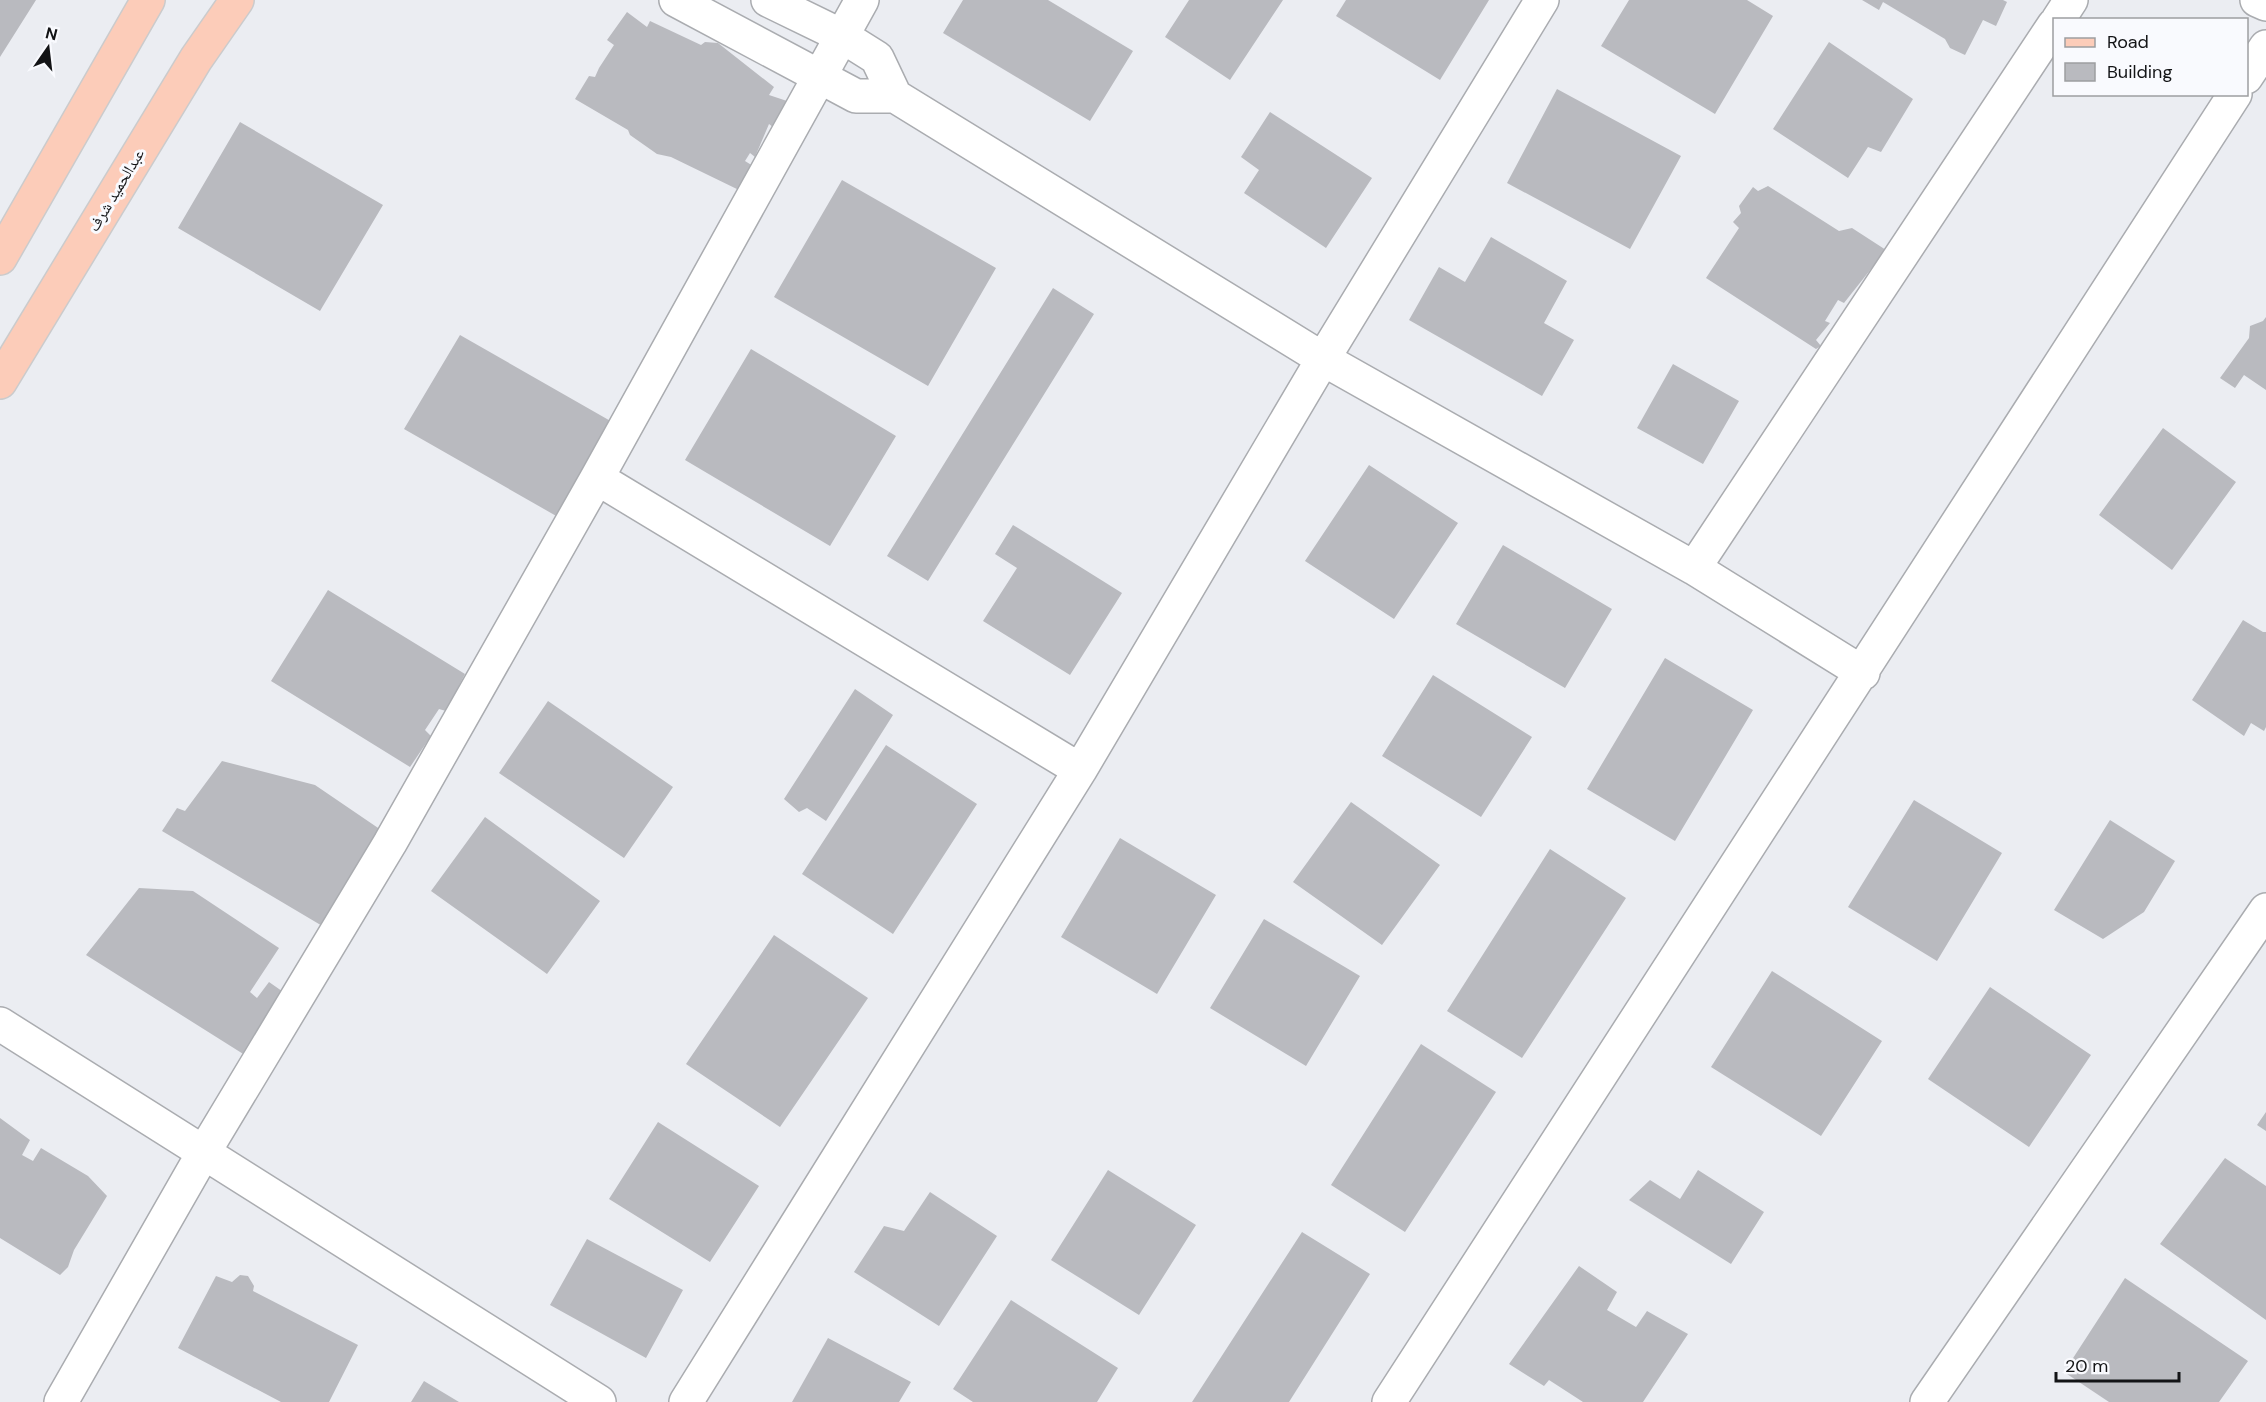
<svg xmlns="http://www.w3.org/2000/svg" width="2266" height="1402" font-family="'DM Sans','Noto Naskh Arabic',sans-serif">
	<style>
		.building { fill: #b9babf }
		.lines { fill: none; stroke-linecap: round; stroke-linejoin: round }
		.minor-casing { stroke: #aaacb0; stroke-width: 36 }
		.primary-casing { stroke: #cbcbcc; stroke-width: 36 }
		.minor { stroke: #fff; stroke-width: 33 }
		.primary { stroke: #fcccb9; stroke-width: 33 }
		.labels { text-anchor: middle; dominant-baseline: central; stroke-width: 6; stroke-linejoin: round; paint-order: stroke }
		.street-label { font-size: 16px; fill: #131416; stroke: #f9fafe }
	</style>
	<rect width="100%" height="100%" fill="#ebedf2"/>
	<!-- building -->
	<path class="building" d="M0 0H36L0 57Z
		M963 0H1048L1133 51 1090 121 943 33Z
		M1189 0H1283L1230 80 1165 37Z
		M1346 0H1489L1440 80 1336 16Z
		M1629 0H1747L1773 16 1715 114 1601 46Z
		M1862 0H2003L2007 2 1996 26 1983 20 1965 55 1950 48 1945 39 1883 2 1879 10Z
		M627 12 647 27 650 21 701 45 705 42 718 43 774 87 769 95 793 103 778 131 769 124 755 157 750 153 745 161 753 166 741 191 671 157 657 154 630 135 628 130 575 99 589 76 595 77 599 68 614 45 607 40Z
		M1829 42 1913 99 1881 152 1868 147 1848 178 1773 129Z
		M1557 89 1681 156 1630 249 1507 183Z
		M1270 112 1372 178 1326 248 1244 193 1259 170 1241 157Z
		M240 122 383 205 320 311 178 228Z
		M842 180 996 268 928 386 774 297Z
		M1768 186 1839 231 1852 228 1886 250 1844 303 1838 300 1825 321 1830 323 1816 340 1821 346 1816 349 1706 278 1739 228 1733 222 1741 213 1739 206 1753 187 1758 191Z
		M1491 237 1567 281 1544 323 1574 340 1542 396 1409 320 1439 267 1465 282Z
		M1053 288 1094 314 928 581 887 556Z
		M2266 317V390L2244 375 2235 388 2220 378 2249 338 2250 326 2263 321Z
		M460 335 621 427 565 521 404 429Z
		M751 349 896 436 830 546 685 460Z
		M1673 364 1739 401 1703 464 1637 428Z
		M2163 428 2236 482 2172 570 2099 515Z
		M1369 465 1458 523 1394 619 1305 561Z
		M1013 525 1122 593 1070 675 983 621 1017 568 995 554Z
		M1503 545 1612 609 1565 688 1456 624Z
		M328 590 465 674 446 711 439 709 425 730 431 736 410 767 271 681Z
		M2243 620 2263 632H2266V727L2264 731 2251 723 2244 736 2192 700Z
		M1665 658 1753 710 1675 841 1587 789Z
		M1433 675 1532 737 1481 817 1382 756Z
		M855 689 893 715 826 821 807 808 799 812 784 799Z
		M548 701 673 787 624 858 499 773Z
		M886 745 977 804 893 934 802 874Z
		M222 761 315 785 384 832 342 912 333 906 324 927 162 831 177 808 185 811Z
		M1914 800 2002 853 1937 961 1848 907Z
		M1351 802 1440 865 1382 945 1293 882Z
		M485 817 600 901 547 974 431 891Z
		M2110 820 2175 861 2144 912 2103 939 2054 910Z
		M1120 838 1216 895 1157 994 1061 937Z
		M1550 849 1626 898 1522 1058 1447 1011Z
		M139 888 193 891 279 948 250 992 257 998 269 982 289 996 248 1057 86 955Z
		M1264 919 1360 976 1306 1066 1210 1008Z
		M774 935 868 998 780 1127 686 1064Z
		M1772 971 1882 1041 1821 1136 1711 1067Z
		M1990 987 2091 1055 2029 1147 1928 1079Z
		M1421 1044 1496 1092 1405 1232 1331 1185Z
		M2266 1112V1131L2257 1125Z
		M0 1118 30 1140 22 1155 33 1161 41 1148 88 1176 107 1196 74 1250 68 1267 60 1275 0 1238Z
		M658 1122 759 1186 710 1262 609 1199Z
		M2225 1158 2266 1186V1320L2160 1244Z
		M1108 1170 1196 1225 1139 1315 1051 1260Z
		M1698 1170 1764 1212 1731 1264 1629 1200 1650 1180 1680 1199Z
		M930 1192 997 1236 939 1326 854 1272 884 1226 904 1231Z
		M1302 1232 1370 1274 1289 1402H1192Z
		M587 1239 683 1290 646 1358 550 1305Z
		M1579 1266 1617 1292 1607 1310 1636 1327 1647 1311 1688 1334 1643 1402H1583L1549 1380 1544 1386 1509 1364Z
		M240 1275 248 1276 254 1286 253 1291 358 1345 329 1402H281L178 1348 216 1276 232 1282Z
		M2125 1278 2248 1361 2219 1402H2109L2064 1372Z
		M1011 1300 1118 1368 1097 1402H973L953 1389Z
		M828 1338 911 1382 899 1402H792Z
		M424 1381 459 1402H411Z"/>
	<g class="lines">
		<defs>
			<path id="minor" d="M676 0 856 96H895L1323 359 1694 568 1863 673
				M768 0 842 36 877 58 895 96
				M2257 0 2266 4
				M2058 20 2071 0
				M2246 77 2266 47
				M597 478 1080 770
				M1694 568 2054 25
				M0 1024 599 1402
				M61 1402 204 1152 390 843 597 478 862 0
				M686 1402 1080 770 1323 359 1542 0
				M1389 1402 2235 94
				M1927 1402 2266 910"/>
			<path id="primary" d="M0 258 148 0
				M0 382 196 59 237 0"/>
		</defs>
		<!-- minor casing -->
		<use href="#minor" class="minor-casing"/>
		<!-- primary casing -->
		<use href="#primary" class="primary-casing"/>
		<!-- minor -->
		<use href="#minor" class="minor"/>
		<!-- primary -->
		<use href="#primary" class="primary"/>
	</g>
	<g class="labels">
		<!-- street labels -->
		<g class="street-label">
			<text transform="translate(116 190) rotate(-59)">عبدالحميد شرف</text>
		</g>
	</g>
	<!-- legend -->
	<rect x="2053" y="18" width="195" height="78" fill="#f9fafe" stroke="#9d9ea1" stroke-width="1.5"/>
	<rect x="2065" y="38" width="30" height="9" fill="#fcccb9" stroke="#9d9ea1" stroke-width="1.5"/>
	<text x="2107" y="48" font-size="18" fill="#131416">Road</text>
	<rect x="2065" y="63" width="30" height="18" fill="#b9babf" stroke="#9d9ea1" stroke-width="1.5"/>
	<text x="2107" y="78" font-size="18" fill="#131416">Building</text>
	<!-- north arrow -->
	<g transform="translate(48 48) rotate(14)" stroke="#f9fafe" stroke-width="4.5" paint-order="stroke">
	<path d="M0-4.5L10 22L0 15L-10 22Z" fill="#131416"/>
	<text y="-9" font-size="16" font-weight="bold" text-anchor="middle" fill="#131416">N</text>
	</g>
	<!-- scale -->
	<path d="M2056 1372v9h123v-9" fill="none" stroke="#131416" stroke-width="3"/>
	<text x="2065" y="1372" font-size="18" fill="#131416" stroke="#f9fafe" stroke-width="4.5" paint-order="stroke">20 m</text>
</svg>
